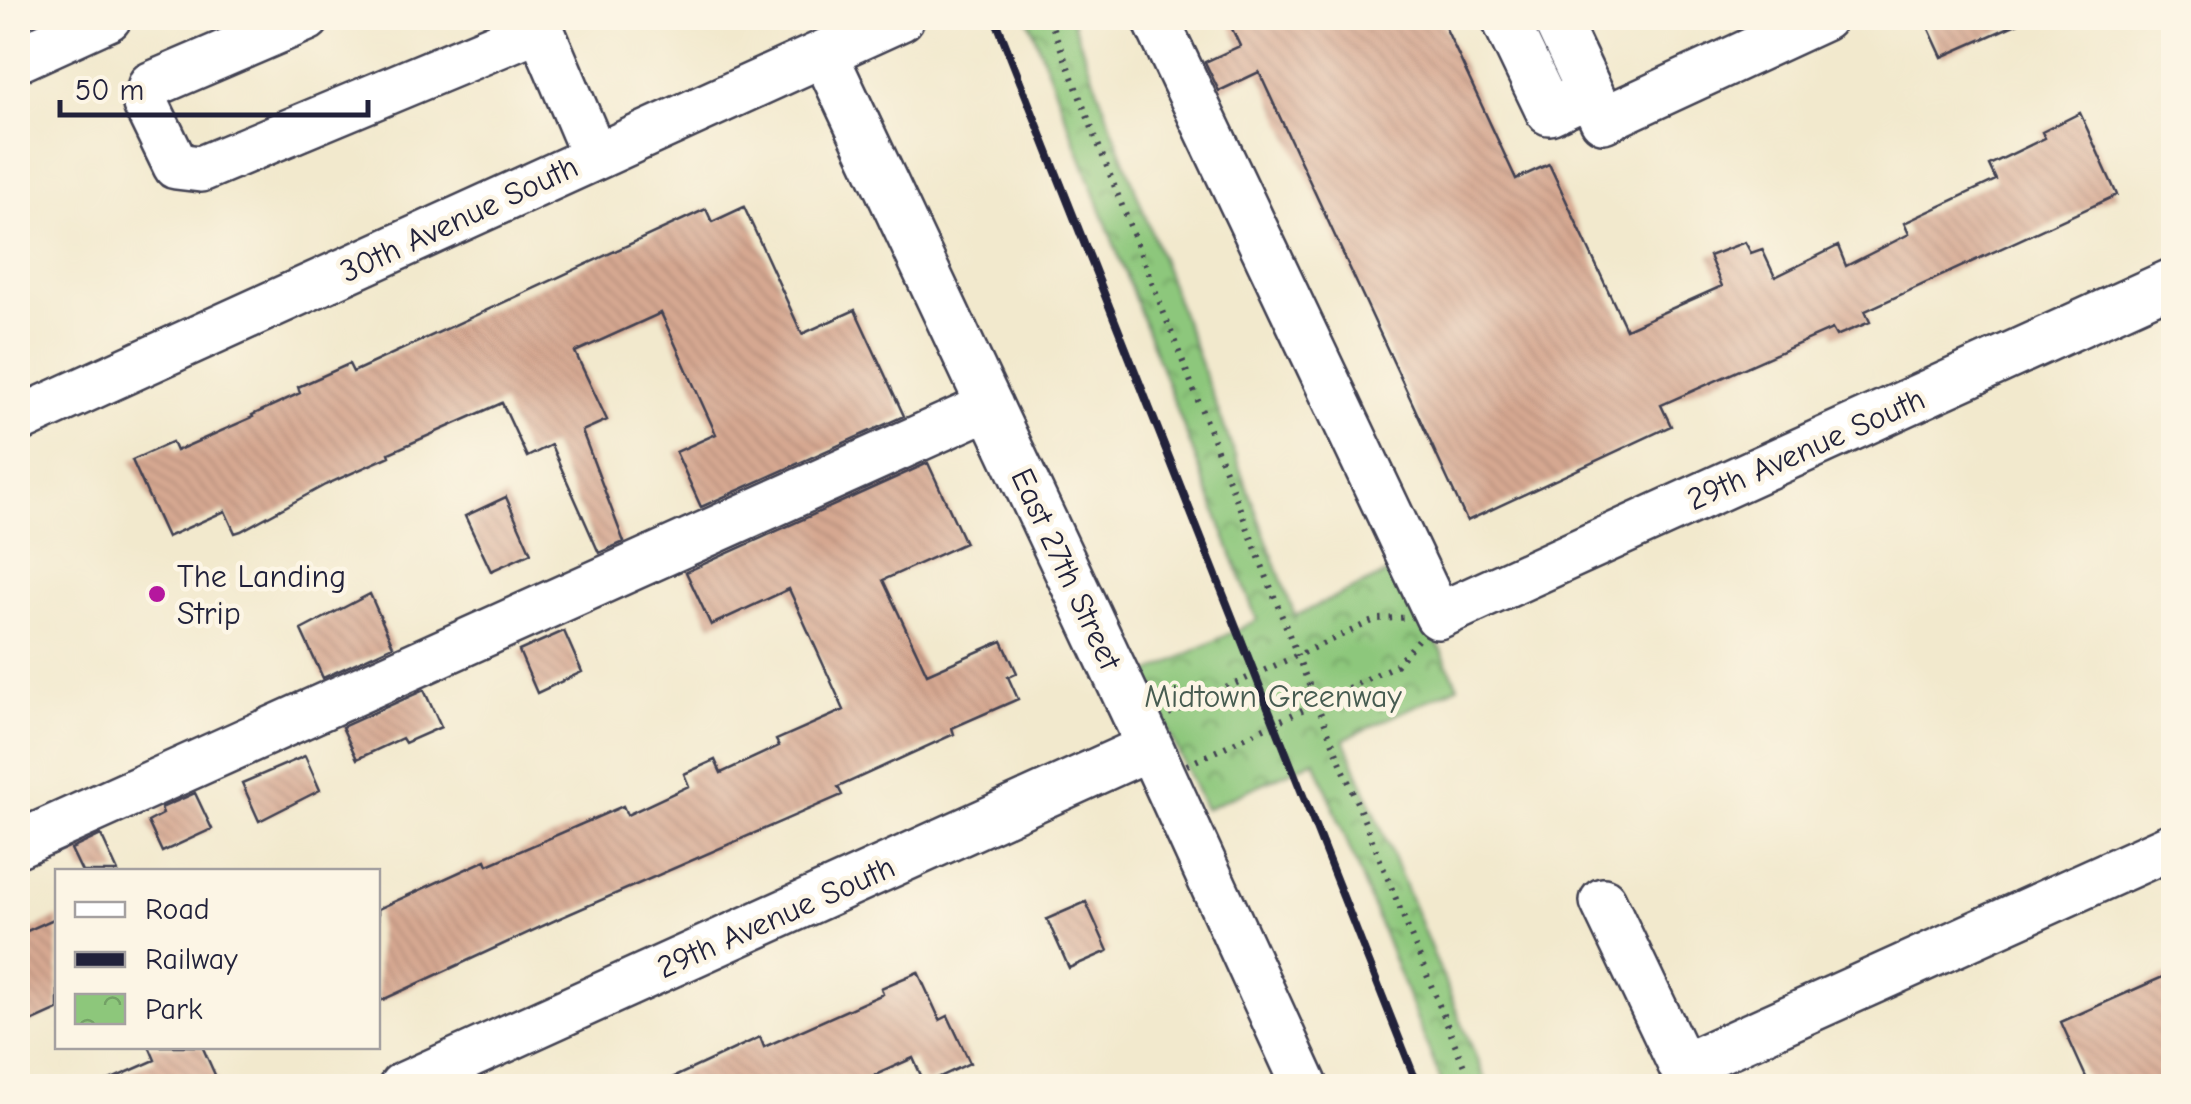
<svg xmlns="http://www.w3.org/2000/svg" width="2191" height="1104" font-family="'Comic Neue',sans-serif">
	<style>
		.park { fill: url(#park-crowns); stroke: #58745b; stroke-width: 2.5 }
		.building { fill: url(#building-back-hatch) }
		.lines { fill: none; stroke-linecap: round; stroke-linejoin: round }
		.minor-casing { stroke: #414051; stroke-width: 50 }
		.path { stroke: #414051; stroke-width: 6; stroke-dasharray: 2.5 8; stroke-linecap: butt }
		.minor { stroke: #fff; stroke-width: 45 }
		.rail { stroke: #22223b; stroke-width: 8 }
		.poi-dot { fill: #b5179e; stroke: #fcf5e5; stroke-width: 4 }
		.labels { text-anchor: middle; dominant-baseline: central; stroke-width: 9; stroke-linejoin: round; paint-order: stroke }
		.street-label { font-size: 32px; fill: #22223b; stroke: #fcf5e5 }
		.poi-label { font-size: 32px; fill: #22223b; stroke: #fcf5e5; text-anchor: start }
		.park-label { font-size: 32px; fill: #475c51; stroke: #fcf5e5 }
	</style>
	<defs>
		<pattern id="park-crowns" width="20" height="18" patternUnits="userSpaceOnUse" patternTransform="scale(2.5)"><rect width="20" height="18" fill="#8dc77b"/><path d="M2 6a3 3 0 1 1 6 0M12 15a3 3 0 1 1 6 0" fill="none" stroke="#73a166"/></pattern>
		<pattern id="building-back-hatch" width="6" height="6" patternUnits="userSpaceOnUse" patternTransform="scale(2.5)"><rect width="6" height="6" fill="#d6a891"/><path d="M-1 5l2 2M0 0l6 6M5-1l2 2" fill="none" stroke="#b7907e"/></pattern>
	</defs>
	<rect width="100%" height="100%" fill="#fcf5e5"/>
	<filter id="ink" filterUnits="userSpaceOnUse"><feTurbulence type="fractalNoise" baseFrequency=".01" numOctaves="2"/><feDisplacementMap in="SourceGraphic" scale="20" xChannelSelector="R" yChannelSelector="G"/><feConvolveMatrix kernelMatrix="1 2 1 2 8 2 1 2 1" color-interpolation-filters="sRGB"/></filter>
	<filter id="wash" filterUnits="userSpaceOnUse"><feTurbulence type="fractalNoise" baseFrequency=".0048" numOctaves="4" result="noise"/><feDisplacementMap in="SourceGraphic" scale="40" xChannelSelector="R" yChannelSelector="G"/><feGaussianBlur stdDeviation="2.25" result="paint"/><feColorMatrix in="noise" values="0 0 0 0 0 0 0 0 0 0 0 0 0 0 0 0 0 1.4 0 .05"/><feComposite in="paint" operator="in"/></filter>
	<g filter="url(#wash)">
		<rect width="100%" height="100%" fill="#f2e9cd"/>
		<!-- park -->
		<path class="park" d="M1028 18H1071L1295 616 1401 567 1458 686 1344 739 1488 1086H1443L1315 760 1205 809 1143 676 1257 620Z"/>
		<g id="blocks">
			<!-- building -->
			<path class="building" d="M1227 18H1441L1516 179 1549 164 1626 329 1722 286 1709 256 1745 242 1751 253 1762 249 1775 277 1838 246 1846 266 1909 234 1904 223 1996 180 1989 165 2045 138 2042 132 2080 113 2117 195 1865 311 1870 322 1836 336 1832 329 1661 405 1671 426 1467 521 1259 72 1219 91 1205 62 1240 46Z
				M1924 18H2030L1942 57Z
				M744 207 802 334 855 310 904 416 701 507 676 452 716 434 661 313 575 352 607 420 582 431 624 542 599 553 551 445 527 457 502 403 389 453 390 456 325 485 241 531 235 533 225 511 167 537 132 460 172 442 176 451 253 417 252 415 300 393 298 387 349 364 353 372 706 209 712 222Z
				M928 463 965 543 883 580 927 674 1002 641 1017 673 1008 677 1018 699 952 728 954 734 838 787 842 795 560 918 378 1002V909L486 860 488 865 623 806 627 815 689 786 684 774 715 760 721 773 779 746 776 740 844 710 789 589 711 625 686 572Z
				M506 497 531 553 491 571 465 516Z
				M370 594 393 646 323 678 301 630Z
				M564 631 582 672 537 693 519 651Z
				M424 690 441 727 405 743 402 738 357 759 342 727Z
				M305 756 320 790 259 821 242 783Z
				M195 793 212 829 162 852 148 822 163 814 161 808Z
				M101 835 118 872H82L71 849Z
				M1086 902 1108 951 1069 968 1047 919Z
				M58 917V1010L18 1028V935Z
				M918 972 940 1020 948 1016 970 1063 925 1084 913 1058 851 1086H655L760 1037 764 1047 883 994 881 988Z
				M2174 972V1086H2090L2061 1022Z
				M149 1046H202L220 1086H96L155 1060Z"/>
		</g>
	</g>
	<g filter="url(#ink)">
		<use href="#blocks" fill-opacity="0" stroke="#414051" stroke-width="2.5"/>
		<g class="lines">
			<defs>
				<path id="minor" d="M307 18 151 85 146 104 176 166 201 169 539 28
					M536 18 595 157
					M1155 18 1438 616 2174 281
					M1504 18 1549 112 1590 93
					M1555 18 1603 120 1823 18
					M824 53 1150 747 1305 1086
					M18 59 108 18
					M18 420 901 18
					M18 844 990 406
					M1603 901 1682 1067 2174 845
					M402 1086 1150 747"/>
			</defs>
			<!-- minor casing -->
			<use href="#minor" class="minor-casing"/>
			<!-- path -->
			<path class="path" d="M1049 18 1297 655 1472 1086
				M1438 616 1396 665 1185 766 1150 747 1162 717 1377 619Z"/>
			<!-- minor -->
			<use href="#minor" class="minor"/>
			<!-- rail -->
			<path class="rail" d="M995 18 1418 1086"/>
		</g>
	</g>
	<!-- markers -->
	<circle class="poi-dot" cx="157" cy="594" r="10"/>
	<g class="labels">
		<!-- street labels -->
		<g class="street-label">
			<text transform="translate(459 219) rotate(-25)">30th Avenue South</text>
			<text transform="translate(1806 449) rotate(-24)">29th Avenue South</text>
			<text transform="translate(1066 569) rotate(65)">East 27th Street</text>
			<text transform="translate(776 917) rotate(-24)">29th Avenue South</text>
		</g>
		<!-- poi labels -->
		<g class="poi-label">
			<text x="177" y="576">The Landing<tspan x="177" dy="37">Strip</tspan></text>
		</g>
		<!-- park labels -->
		<g class="park-label">
			<text x="1273" y="696">Midtown Greenway</text>
		</g>
	</g>
	<!-- margin -->
	<rect width="2191" height="1104" fill="none" stroke="#fcf5e5" stroke-width="60"/>
	<!-- legend -->
	<rect x="55" y="869" width="325" height="180" fill="#fcf5e5" stroke="#a5a1a1" stroke-width="2.5"/>
	<rect x="75" y="902" width="50" height="15" fill="#ffffff" stroke="#a5a1a1" stroke-width="2.5"/>
	<text x="145" y="919" font-size="30" fill="#22223b">Road</text>
	<rect x="75" y="952" width="50" height="15" fill="#22223b" stroke="#a5a1a1" stroke-width="2.5"/>
	<text x="145" y="969" font-size="30" fill="#22223b">Railway</text>
	<rect x="75" y="994" width="50" height="30" fill="url(#park-crowns)" stroke="#a5a1a1" stroke-width="2.5"/>
	<text x="145" y="1019" font-size="30" fill="#22223b">Park</text>
	<!-- scale -->
	<path d="M60 100v15h308v-15" fill="none" stroke="#22223b" stroke-width="5"/>
	<text x="75" y="100" font-size="30" fill="#22223b" stroke="#fcf5e5" stroke-width="8" paint-order="stroke">50 m</text>
</svg>
